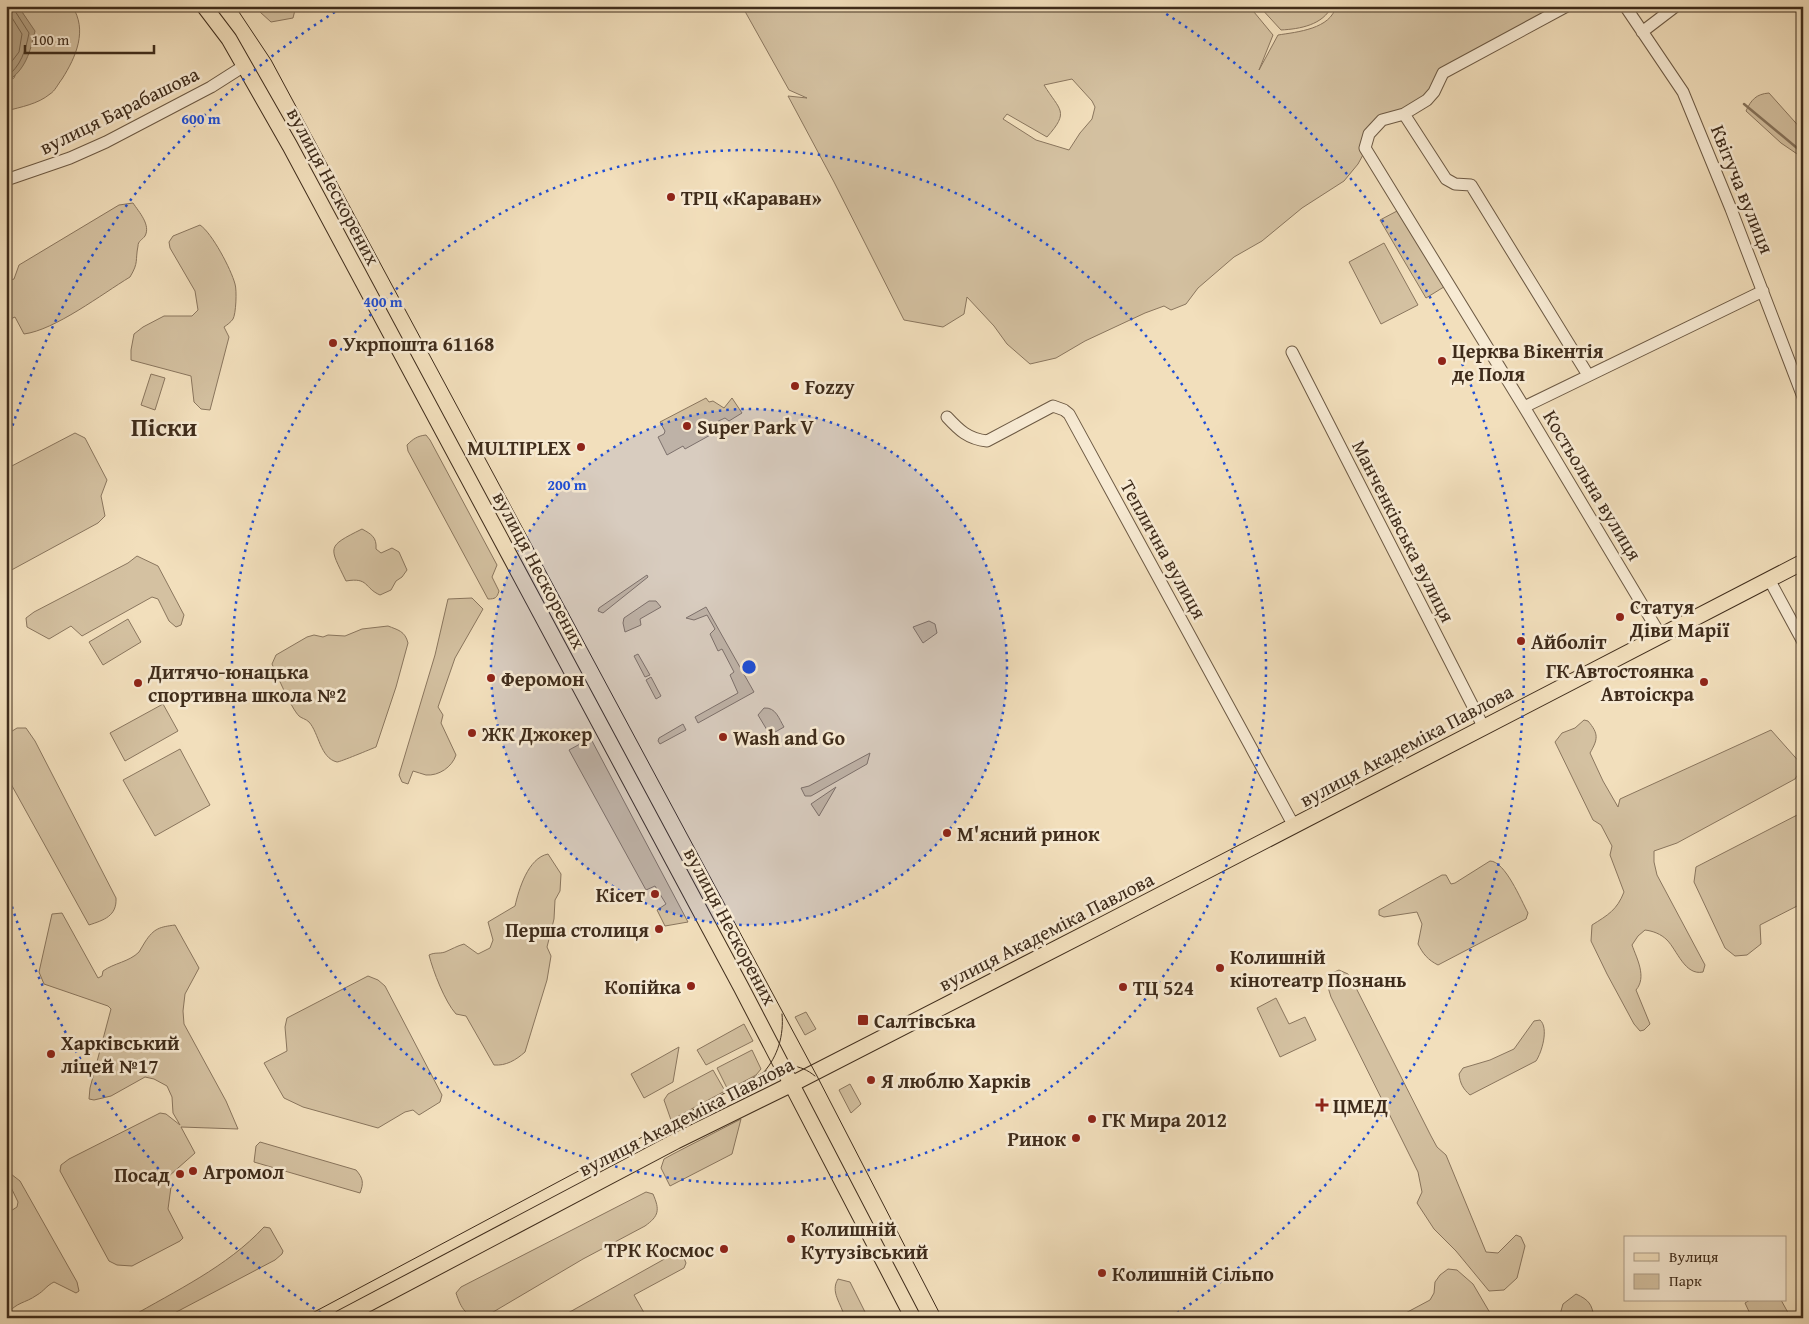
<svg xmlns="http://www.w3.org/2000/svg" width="1809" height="1324" font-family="'Gentium Book Plus',serif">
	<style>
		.green { fill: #d4c1a1; stroke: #8a765e; fill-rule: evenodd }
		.water { fill: #b5a285; stroke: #86735b }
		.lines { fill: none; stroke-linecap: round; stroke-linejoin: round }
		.shore { stroke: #7a6750; stroke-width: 1 }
		.stream { stroke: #86735b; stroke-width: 2.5 }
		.minor-casing { stroke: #6c5943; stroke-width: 13 }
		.major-casing { stroke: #3f2c1b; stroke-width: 17 }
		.minor { stroke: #f7ead3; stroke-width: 11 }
		.major { stroke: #f2dfbc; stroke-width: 15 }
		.tram { stroke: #3f2c1b; stroke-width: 1 }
		.ring { fill: none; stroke: #1d4ed8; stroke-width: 2.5; stroke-dasharray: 2.5 5 }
		.poi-dot { fill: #8f2418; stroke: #f7ead3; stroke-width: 2 }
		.labels { text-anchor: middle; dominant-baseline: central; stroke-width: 5; stroke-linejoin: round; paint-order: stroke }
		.street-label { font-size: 20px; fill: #3f2c1b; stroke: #f7ead3 }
		.poi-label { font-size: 20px; font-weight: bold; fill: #3f2c1b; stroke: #f7ead3; text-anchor: start }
		.district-label { font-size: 25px; font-weight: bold; fill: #3f2c1b; stroke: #f7ead3 }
		.centre { fill: #1d4ed8; stroke: #f7ead3; stroke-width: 2.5 }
		.ring-label { font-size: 15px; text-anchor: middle; font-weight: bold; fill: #1d4ed8; stroke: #f7ead3; stroke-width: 5; stroke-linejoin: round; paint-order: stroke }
	</style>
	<rect width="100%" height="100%" fill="#f2dfbc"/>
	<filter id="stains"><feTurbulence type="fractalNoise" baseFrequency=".004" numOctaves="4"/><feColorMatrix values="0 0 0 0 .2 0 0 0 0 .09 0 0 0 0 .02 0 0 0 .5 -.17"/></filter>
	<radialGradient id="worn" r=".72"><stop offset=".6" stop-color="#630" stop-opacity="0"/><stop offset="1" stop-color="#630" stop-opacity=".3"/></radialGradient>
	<!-- green -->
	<path class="green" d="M18 6H72C88 30 76 57 62 79 58 84 55 91 50 94 38 104 21 107 6 111V82L14 78 34 31Z
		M255 6H296L293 18 271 22 260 12Z
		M742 6H1249L1273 35 1259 70 1278 35C1297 32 1331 29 1336 6H1567L1444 73 1434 92 1382 120 1358 164 1344 181 1302 208 1262 241 1234 257 1198 288 1186 304 1171 310 1164 306 1145 313 1085 341 1056 358 1030 364 1007 344 994 326 967 297 964 314 943 327 904 320 834 182 788 96 807 98 789 90ZM1072 79 1092 101 1095 107 1092 119 1080 133 1069 150 1036 140 1003 119 1007 114 1047 137C1070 111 1060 111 1044 85Z
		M1259 6H1332C1323 25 1300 29 1281 30Z
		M1769 93 1803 131V158L1781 143 1746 111C1751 100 1756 94 1769 93Z
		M133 203C139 212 151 225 145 236 142 240 138 241 138 246 135 261 139 262 130 277 102 294 55 330 24 334L15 317 6 321V282L14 279 19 265 119 205Z
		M1397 211 1447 285 1426 298 1380 220Z
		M200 225C212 233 231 269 235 284 237 290 236 314 233 319 231 322 227 325 224 327L229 337 210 410 201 409 194 402 191 376 131 360V350L134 334 143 327 164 316H192L198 310 195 291 170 248 169 242 173 236Z
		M1384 243 1418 305 1381 324 1349 262Z
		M151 374 165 378 155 410 141 405Z
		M706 398 709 402 713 401 724 408 732 398 742 413 729 421 725 418 712 424V427L714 433 685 449 683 446 667 455 658 437 664 434 665 431 660 422Z
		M75 433 85 438 107 480 101 496 105 516 98 523 6 573V469Z
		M426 435 430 440 497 565 492 577 499 591C497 598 495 599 488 599L408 451 407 445C413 439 417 436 426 435Z
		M362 529C371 534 377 537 376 549L381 553 392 548 399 552 407 570 402 577 396 581 391 590 380 595C364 588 369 577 346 581 329 546 326 547 362 529Z
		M137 556 158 566 184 615 181 625 176 627 169 621 158 599 152 597 82 636 71 626 49 639 27 627 26 618 34 612 128 563Z
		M647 575 648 577 603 613 598 611 599 608Z
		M472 598 483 609 455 658 438 707 443 715 441 723 456 755C452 767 439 776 426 775 422 774 417 772 413 771L408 784 402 782 399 775 435 655 448 599Z
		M649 601H656L661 607 640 619 641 625 625 632 623 623 624 618Z
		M706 607 754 692 698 723 695 717 738 693 730 675 734 672 722 649 718 651 710 634 715 629 707 615 694 620 686 618Z
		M128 619 141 642 103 665 89 642Z
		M929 621 935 624 937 633 923 643 913 627Z
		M388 626C398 630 405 631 408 643L396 687 376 747C371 749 340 762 337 762 320 758 319 733 309 722 306 719 301 718 299 716 291 708 277 675 272 664L276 655 307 637 314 635 323 637 328 635 345 636 362 629Z
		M638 654 650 675 645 677 634 656Z
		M651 677 661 696 656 699 646 680Z
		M163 704 178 731 125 761 110 733Z
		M764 708C776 707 779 719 784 727L770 735 758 715Z
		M1584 720 1588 721C1599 734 1598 739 1590 753L1603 781 1618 807 1620 799 1771 730 1802 765 1799 773 1795 779 1677 843 1654 851V862L1657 875 1705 965 1703 972C1685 976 1677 950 1667 940 1661 934 1653 931 1645 930L1638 936 1632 945C1637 959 1647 977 1636 990L1650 1024 1644 1030 1640 1031 1634 1024 1607 974 1591 941 1592 925C1608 915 1617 910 1624 892L1610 855 1612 846 1601 825 1593 820 1555 742 1562 733 1575 728Z
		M683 724 686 730 660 744 658 741 659 738Z
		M17 728H26L35 741 116 898C117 916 104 920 89 925L6 775V735Z
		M591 738V739L688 922 665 926 657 910 666 904 655 886 646 890 569 750Z
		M180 749 210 805 155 836 123 780Z
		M870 753 867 764 811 796H805L801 788 809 786Z
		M836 787 819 816 811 804Z
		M1803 812V903L1760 925 1761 944 1747 955 1735 956 1725 948 1694 882 1696 867Z
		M548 854 561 874 560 891 555 900 554 919 547 947 551 956 547 980 525 1052C516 1060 506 1066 494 1065L466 1016 456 1014C445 1002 433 971 429 955 435 952 439 954 445 952 452 949 457 946 464 944L478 954 490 948 493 940 488 922 515 906C519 889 528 858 548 854Z
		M1490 861C1505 861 1521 900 1528 913L1526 919 1438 965C1428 960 1423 954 1418 944L1422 924 1417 912 1384 917 1379 915V910L1442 875H1446L1451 884 1455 883Z
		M62 913 98 978 102 976 103 971C114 963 129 962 139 952 141 949 143 945 145 942 154 928 160 927 175 925L199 968 185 994 183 1011 184 1024 226 1101 238 1129 181 1127 195 1153 169 1176 171 1187 168 1209 183 1238 180 1241 132 1266 117 1265 109 1261 60 1171 61 1165 69 1159 160 1113 166 1114 180 1125 173 1113 172 1097 167 1086 154 1079 145 1077 111 1096 94 1100 89 1099 90 1088 111 1009 108 1006 44 984 39 972 52 914Z
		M1339 970 1348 974 1351 978 1431 1136 1437 1147 1446 1155 1486 1252 1498 1253 1516 1235 1521 1237 1525 1246 1517 1278 1504 1290 1489 1291 1456 1251 1434 1229 1417 1203 1422 1192 1418 1172 1331 997 1327 984 1332 973Z
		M368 976 378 980 385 986 442 1095 440 1102 419 1115 413 1110 405 1112 378 1128 303 1107 284 1098 264 1063 287 1051 285 1027 287 1018Z
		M1276 998 1289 1024 1305 1017 1316 1040 1280 1057 1257 1008Z
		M806 1012 816 1029 805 1035 795 1017Z
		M1540 1020C1549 1028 1542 1052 1536 1061L1470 1095C1463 1089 1460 1083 1459 1074L1463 1068 1490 1060 1514 1049 1534 1021Z
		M744 1024 753 1041 706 1065 697 1050Z
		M679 1047 673 1082 644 1098 631 1074Z
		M752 1050 761 1069 756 1075 728 1090 717 1068Z
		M713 1070 725 1091 671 1120 664 1100 668 1094Z
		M850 1084 861 1104 851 1113 839 1090Z
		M741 1119 732 1154 670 1186 661 1168 664 1159 673 1154Z
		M260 1142 356 1170C363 1178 364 1183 360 1193L254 1162 256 1146Z
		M11 1174 20 1181 77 1282 79 1291 76 1293 54 1282C46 1286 44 1291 37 1295 24 1304 18 1301 6 1315V1214L17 1207 18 1202 6 1177V1175Z
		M646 1192 653 1194C660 1210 659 1216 645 1226L583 1259 483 1318C466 1318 461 1308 456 1293L461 1287Z
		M264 1227 270 1228 283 1251 282 1254 275 1260 165 1318H129C175 1291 227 1267 264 1227Z
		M677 1252 684 1258 686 1263 684 1268 634 1295 647 1318H559Z
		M1448 1269 1457 1270 1473 1284 1493 1318H1400V1316L1430 1300 1434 1293 1435 1282 1440 1275Z
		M838 1279 850 1282 868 1318H845C841 1303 830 1292 838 1279Z
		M1576 1294C1589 1300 1592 1304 1594 1318H1559L1563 1304Z
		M1750 1300H1781L1791 1318H1752L1745 1303Z"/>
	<!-- water -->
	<path class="water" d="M6 6H18L35 31C30 52 26 70 6 82Z"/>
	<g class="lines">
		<!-- shore -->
		<path class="shore" d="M6 69 19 52 22 34 9 13 8 6
			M6 77C21 67 26 49 29 33L15 11 14 6"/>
		<!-- stream -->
		<path class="stream" d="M1744 104 1803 153"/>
		<defs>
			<path id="minor" d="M1567 6 1443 73 1434 92 1427 100 1404 114 1382 120 1369 134 1365 148 1524 407 1661 636
				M1625 6 1683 92 1731 209 1803 397
				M1642 32 1676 6
				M1404 114 1446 179 1455 184 1471 185 1588 375
				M6 180 70 158 106 142 211 87 244 66
				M1292 352 1483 726
				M1524 407 1763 291
				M947 417C959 430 968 439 987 441L1053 406 1064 410 1069 414 1294 826
				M1770 581 1803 642"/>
			<path id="major" d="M204 6 229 39 290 146 741 987 913 1318
				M341 1318 676 1141 792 1084 1106 923 1803 562"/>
		</defs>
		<!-- minor casing -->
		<use href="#minor" class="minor-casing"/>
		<!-- major casing -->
		<use href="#major" class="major-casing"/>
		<!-- minor -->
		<use href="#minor" class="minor"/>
		<!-- major -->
		<use href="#major" class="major"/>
		<!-- tram -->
		<path class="tram" d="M235 6 271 60 817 1076 942 1318
			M764 1072C778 1056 784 1035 782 1014
			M303 1318 766 1071C785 1064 799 1063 815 1076"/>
	</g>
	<!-- distance rings -->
	<circle cx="749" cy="667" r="258" fill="#1d4ed8" fill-opacity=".12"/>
	<g class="ring">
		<circle cx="749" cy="667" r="258"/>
		<circle cx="749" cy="667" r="517"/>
		<path d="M327 1317A775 775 0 0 1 8 894M8 440A775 775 0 0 1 338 10M1160 10A775 775 0 0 1 1171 1317"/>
	</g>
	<!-- markers -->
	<g class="poi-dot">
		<circle cx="671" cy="197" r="5"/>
		<circle cx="333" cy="343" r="5"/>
		<circle cx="1442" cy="361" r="5"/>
		<circle cx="795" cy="386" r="5"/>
		<circle cx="687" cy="426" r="5"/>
		<circle cx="581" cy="447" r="5"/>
		<circle cx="1620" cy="617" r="5"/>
		<circle cx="1521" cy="641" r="5"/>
		<circle cx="491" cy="678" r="5"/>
		<circle cx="1704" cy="682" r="5"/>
		<circle cx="138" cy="683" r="5"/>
		<circle cx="472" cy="733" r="5"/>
		<circle cx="723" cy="737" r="5"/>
		<circle cx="947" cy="833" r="5"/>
		<circle cx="655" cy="894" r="5"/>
		<circle cx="659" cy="929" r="5"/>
		<circle cx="1220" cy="968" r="5"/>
		<circle cx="691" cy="986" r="5"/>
		<circle cx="1123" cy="987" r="5"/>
		<rect x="857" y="1014" width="12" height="12" rx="2.5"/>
		<circle cx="51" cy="1054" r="5"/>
		<circle cx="871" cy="1080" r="5"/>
		<path d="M1319.5 1097.5h5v5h5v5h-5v5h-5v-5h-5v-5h5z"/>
		<circle cx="1092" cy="1119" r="5"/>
		<circle cx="1076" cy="1138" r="5"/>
		<circle cx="193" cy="1171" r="5"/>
		<circle cx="180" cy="1174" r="5"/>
		<circle cx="791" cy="1239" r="5"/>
		<circle cx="724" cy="1249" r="5"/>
		<circle cx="1102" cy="1273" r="5"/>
	</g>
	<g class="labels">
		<!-- street labels -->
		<g class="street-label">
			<text transform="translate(119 110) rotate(-26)">вулиця Барабашова</text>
			<text transform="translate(334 186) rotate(62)">вулиця Нескорених</text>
			<text transform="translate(1743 189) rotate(68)">Квітуча вулиця</text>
			<text transform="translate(1593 485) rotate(59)">Костьольна вулиця</text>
			<text transform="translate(1404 531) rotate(63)">Манченківська вулиця</text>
			<text transform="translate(1164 549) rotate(61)">Теплична вулиця</text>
			<text transform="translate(540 570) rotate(62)">вулиця Нескорених</text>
			<text transform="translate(1406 745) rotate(-28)">вулиця Академіка Павлова</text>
			<text transform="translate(731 926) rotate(62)">вулиця Нескорених</text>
			<text transform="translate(1046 931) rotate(-27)">вулиця Академіка Павлова</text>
			<text transform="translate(686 1116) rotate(-27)">вулиця Академіка Павлова</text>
		</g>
		<!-- poi labels -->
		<g class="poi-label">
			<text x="681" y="197">ТРЦ «Караван»</text>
			<text x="343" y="343">Укрпошта 61168</text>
			<text x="1452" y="350">Церква Вікентія<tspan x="1452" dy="23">де Поля</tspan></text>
			<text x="805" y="386">Fozzy</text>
			<text x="697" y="426">Super Park V</text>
			<text x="571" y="447" text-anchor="end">MULTIPLEX</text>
			<text x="1630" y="606">Статуя<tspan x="1630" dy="23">Діви Марії</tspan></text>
			<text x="1531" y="641">Айболіт</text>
			<text x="1694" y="670" text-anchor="end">ГК Автостоянка<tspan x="1694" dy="23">Автоіскра</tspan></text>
			<text x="148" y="671">Дитячо-юнацька<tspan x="148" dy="23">спортивна школа №2</tspan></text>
			<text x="501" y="678">Феромон</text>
			<text x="482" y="733">ЖК Джокер</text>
			<text x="733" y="737">Wash and Go</text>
			<text x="957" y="833">М'ясний ринок</text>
			<text x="645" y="894" text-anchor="end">Кісет</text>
			<text x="649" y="929" text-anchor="end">Перша столиця</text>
			<text x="1230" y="956">Колишній<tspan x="1230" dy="23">кінотеатр Познань</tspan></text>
			<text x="681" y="986" text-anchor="end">Копійка</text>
			<text x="1133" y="987">ТЦ 524</text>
			<text x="874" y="1020">Салтівська</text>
			<text x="61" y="1042">Харківський<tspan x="61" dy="23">ліцей №17</tspan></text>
			<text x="881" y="1080">Я люблю Харків</text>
			<text x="1333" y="1105">ЦМЕД</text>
			<text x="1102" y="1119">ГК Мира 2012</text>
			<text x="1066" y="1138" text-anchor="end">Ринок</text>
			<text x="203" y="1171">Агромол</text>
			<text x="170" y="1174" text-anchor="end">Посад</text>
			<text x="801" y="1228">Колишній<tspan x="801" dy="23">Кутузівський</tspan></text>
			<text x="714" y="1249" text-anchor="end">ТРК Космос</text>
			<text x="1112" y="1273">Колишній Сільпо</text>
		</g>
		<!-- district labels -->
		<g class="district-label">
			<text x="164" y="427">Піски</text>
		</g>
	</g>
	<circle cx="749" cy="667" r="8" class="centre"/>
	<g class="ring-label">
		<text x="201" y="124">600 m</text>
		<text x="383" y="307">400 m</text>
		<text x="567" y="490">200 m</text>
	</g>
	<!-- margin -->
	<rect width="1809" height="1324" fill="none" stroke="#f2dfbc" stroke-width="25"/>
	<rect x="8" y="8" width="1794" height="1309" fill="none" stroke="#3f2c1b" stroke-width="2.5"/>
	<rect x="12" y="12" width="1784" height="1299" fill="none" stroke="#3f2c1b"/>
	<!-- legend -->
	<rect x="1624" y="1236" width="162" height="65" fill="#f7ead3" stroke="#ad9e89"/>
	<rect x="1634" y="1253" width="25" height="8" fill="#f2dfbc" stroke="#ad9e89"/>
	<text x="1669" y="1262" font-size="15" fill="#3f2c1b">Вулиця</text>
	<rect x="1634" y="1274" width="25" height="15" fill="#d4c1a1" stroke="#ad9e89"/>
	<text x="1669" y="1286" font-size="15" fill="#3f2c1b">Парк</text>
	<!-- scale -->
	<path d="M25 45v8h129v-8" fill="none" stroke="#3f2c1b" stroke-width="2.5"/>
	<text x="32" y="45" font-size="15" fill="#3f2c1b" stroke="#f7ead3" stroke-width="4" paint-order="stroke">100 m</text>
	<rect width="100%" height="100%" filter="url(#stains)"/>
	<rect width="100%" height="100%" fill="url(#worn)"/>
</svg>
